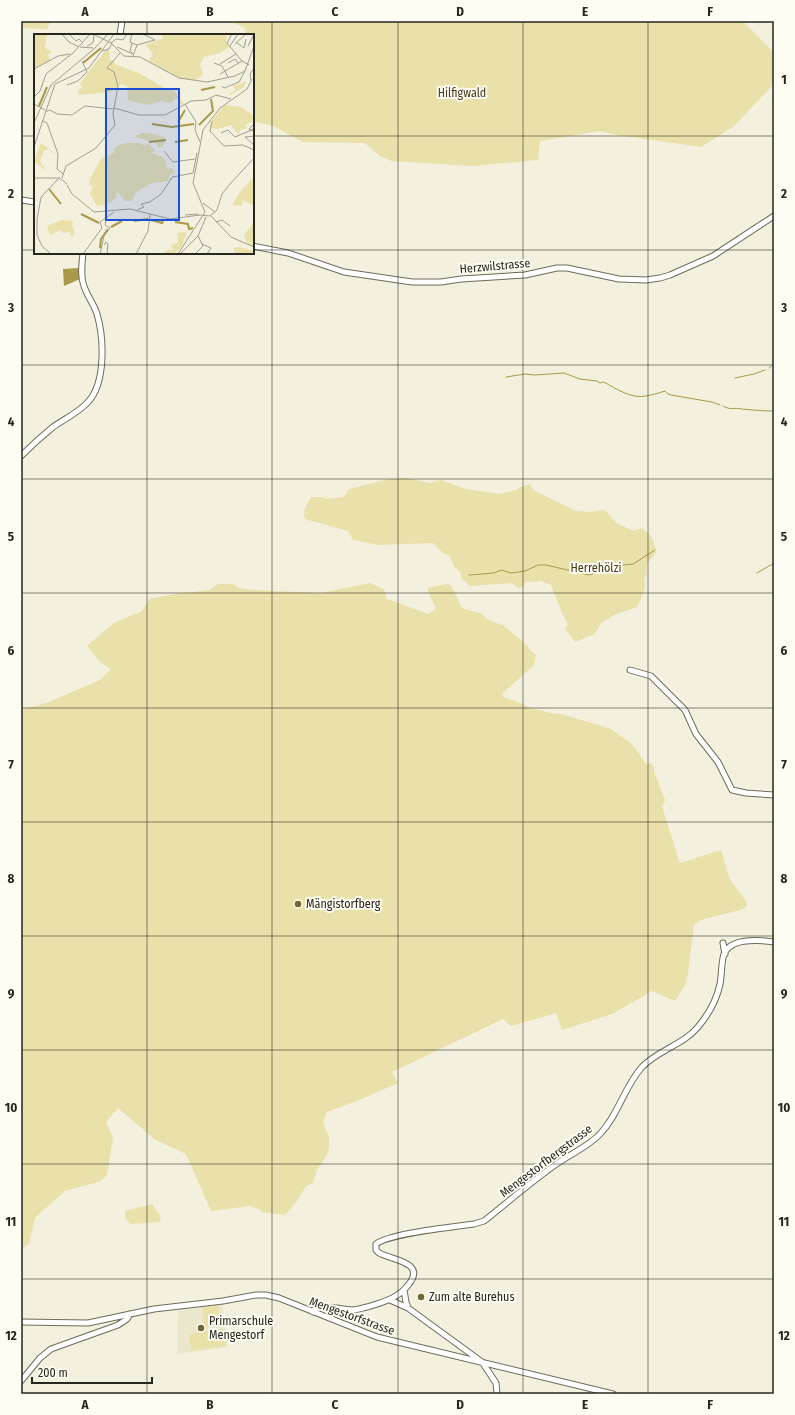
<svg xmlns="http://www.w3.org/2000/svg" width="795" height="1415" font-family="'Fira Sans Condensed',sans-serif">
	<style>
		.built { fill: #ebe7cd }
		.green { fill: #e9e0aa }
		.water { fill: #a89a49 }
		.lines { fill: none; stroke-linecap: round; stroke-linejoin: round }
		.stream { stroke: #a89a49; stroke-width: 1 }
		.minor-casing { stroke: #6d6b5b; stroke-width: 7 }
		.minor { stroke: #fff; stroke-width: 5 }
		.grid { fill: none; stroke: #27261f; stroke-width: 1; stroke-opacity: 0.55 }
		.poi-dot { fill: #716835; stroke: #fffdf3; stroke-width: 1.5 }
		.labels { text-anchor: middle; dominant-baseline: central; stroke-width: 4; stroke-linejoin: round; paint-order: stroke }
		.park-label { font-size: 12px; fill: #453e1b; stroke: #fffdf3 }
		.street-label { font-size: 12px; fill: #27261f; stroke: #fffdf3 }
		.poi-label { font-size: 12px; fill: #27261f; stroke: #fffdf3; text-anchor: start }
		.inset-river { fill: none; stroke: #a89a49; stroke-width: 2 }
		.inset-road { fill: none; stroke: #a19f92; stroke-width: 1 }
		.view { fill: #1d4ed8; fill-opacity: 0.15; stroke: #1d4ed8; stroke-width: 2 }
		.inset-edge { fill: none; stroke: #27261f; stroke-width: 2 }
		.neatline { fill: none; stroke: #27261f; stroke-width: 1.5 }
		.grid-label { font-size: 13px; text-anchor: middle; font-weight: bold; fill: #27261f }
	</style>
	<rect width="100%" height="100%" fill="#f3f0de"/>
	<!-- built -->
	<path class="built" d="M222 1303 228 1347 177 1354 178 1308Z"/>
	<!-- green -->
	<path class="green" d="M21 21H51L47 29 21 28Z
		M228 21H743L774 53V84L733 127 701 147 616 135 600 131 540 141 538 160 473 166 392 161 380 156 365 143 303 142 273 126 253 121V35H245V28Z
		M406 478 430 483 441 480 466 489 499 494 517 490 520 487 530 484 533 490 576 511 591 512 605 510 616 523 634 531 641 528C651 533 655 542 656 553L646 565 647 567 646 577 644 578C648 588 641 598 637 607L614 615 601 623 595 634 575 642 565 629 568 624 563 615 551 585 541 581 526 582 523 587 518 588 512 583 470 586 462 579 460 572 454 566 449 555 444 554 433 543 378 545 353 540 348 531 305 519C302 511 307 504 311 497H322L327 499 344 497 349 489 389 479Z
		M370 583 384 589 387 599 428 614 436 609 427 588 447 584 451 585 462 608 482 614 487 619 504 626 528 646 529 649 536 655 534 665 502 694 503 697 523 704 527 707 554 714 558 713 611 729 632 744 646 764 651 763 654 768V771L665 800 662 807 680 863 721 850 730 880 746 901 747 905 746 907 740 910 701 920 694 925 688 973 686 983 675 1001 652 991 612 1014 562 1030 556 1013 511 1026 503 1019 392 1072 398 1083 359 1100 327 1112 323 1122 329 1137V1148L327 1155 317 1170 313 1183 306 1186 297 1201 285 1215 261 1212V1210L250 1206 211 1211 186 1154 154 1139 118 1108 106 1122 113 1138 107 1175 101 1181 65 1191 38 1215 35 1218 29 1244 21 1249V710L49 702 100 680 111 669 100 662 87 646 114 623 142 611 149 599 175 594 210 590 218 584H232L239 588 252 590 321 593Z
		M152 1204 161 1218 159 1222 130 1224 125 1217V1211Z
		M218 1305 221 1325 205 1328 202 1307Z
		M224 1329 226 1346 191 1351 189 1334Z"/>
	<!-- water -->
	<path class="water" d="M79 268 80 279 64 286 63 269Z"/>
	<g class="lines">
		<!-- stream -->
		<path class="stream" d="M769 368 774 364
			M506 377 525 374 535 375 564 373 580 379 597 381 600 383 604 382C616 389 632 399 646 396 652 395 659 393 665 391L668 394 671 395 712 402 720 405
			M735 378 754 374 765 370
			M723 406C732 411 733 407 742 409 752 410 763 411 774 411
			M757 573 774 563
			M469 575 494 573 501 570 511 573 525 571 538 565H546L589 575 612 566 633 564 655 550"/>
		<defs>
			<path id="minor" d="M120 35 122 21
				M21 200 35 202
				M253 246 288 253 344 272 412 282H441L461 279 525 275 557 268H567L619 279 646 280 660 278 670 275 713 256 774 216
				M21 456C31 446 42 436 53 427 64 419 78 413 88 402 106 383 104 338 97 314 94 304 87 296 84 286 80 276 82 264 83 253
				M630 670 651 676 685 710 696 734 718 762 732 790 746 793 774 795
				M723 943 725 954
				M404 1290 406 1302 408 1308 482 1362 496 1383 497 1394
				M390 1300 408 1308
				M313 1312 315 1309C328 1305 339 1309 352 1310 357 1310 362 1308 367 1307 383 1302 398 1299 409 1284 426 1262 392 1260 379 1253L376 1250V1244C390 1233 454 1227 474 1224L484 1221C508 1202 531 1182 555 1165 570 1154 588 1147 600 1134 619 1114 624 1087 642 1067 658 1050 683 1045 698 1027 708 1015 717 999 720 984 722 974 721 963 724 954 731 937 760 940 774 942
				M21 1322 88 1323 154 1309 223 1301 256 1295H266L279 1298 377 1337 613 1394
				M21 1381 40 1358 51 1349 118 1325 127 1319 130 1314"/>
		</defs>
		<!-- minor casing -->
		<use href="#minor" class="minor-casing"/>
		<!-- minor -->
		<use href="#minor" class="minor"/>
	</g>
	<!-- grid -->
	<path class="grid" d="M147 21V35M272 21V1394M398 21V1394M523 21V1394M648 21V1394M21 136H35M253 136H774M21 250H35M253 250H774M147 253V1394M21 365H774M21 479H774M21 593H774M21 708H774M21 822H774M21 936H774M21 1050H774M21 1164H774M21 1279H774"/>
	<!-- markers -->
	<g class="poi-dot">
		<circle cx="298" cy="904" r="4"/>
		<circle cx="421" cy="1297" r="4"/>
		<circle cx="201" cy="1328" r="4"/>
	</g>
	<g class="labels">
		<!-- park labels -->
		<g class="park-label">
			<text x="462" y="93">Hilfigwald</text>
			<text x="596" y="568">Herrehölzi</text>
		</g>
		<!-- street labels -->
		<g class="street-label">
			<text transform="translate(495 266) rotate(-5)">Herzwilstrasse</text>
			<text transform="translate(546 1161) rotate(-37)">Mengestorfbergstrasse</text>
			<text transform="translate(352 1316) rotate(20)">Mengestorfstrasse</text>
		</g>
		<!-- poi labels -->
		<g class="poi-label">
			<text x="306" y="904">Mängistorfberg</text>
			<text x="429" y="1297">Zum alte Burehus</text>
			<text x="209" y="1321">Primarschule<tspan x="209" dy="14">Mengestorf</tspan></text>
		</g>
	</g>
	<!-- overview -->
	<g transform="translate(34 34)">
		<rect width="220" height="220" fill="#f3f0de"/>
		<path d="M0 0H13L11 14 18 18 14 20 16 27 0 34ZM127 0H193L192 8 195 13 186 19 170 23 166 31 169 40 162 46 147 45 115 27 119 20 112 11 129 4ZM75 15 76 26 81 27 80 30 105 39 132 55 140 57 150 70 147 71 142 64 136 69 127 67 115 71 100 68 94 66 93 52 88 50 76 58 45 61 44 57 48 53 46 49 71 17ZM209 47 212 48 209 54 196 61 195 60 202 56 198 52 209 49ZM190 71 207 73 220 82 218 88 211 91 213 94 206 96 205 101 197 91 184 95 177 94V88ZM108 99 121 100 131 104 130 111 125 114 122 109 100 103ZM7 109 20 119H24L20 120 14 115 10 117 6 127 12 137 0 127ZM92 109H106L111 112 113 109 121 116 118 119 130 124 134 135 138 134 141 139 136 140 134 147 118 149 102 158 98 167H91L83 157 82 164 74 170 63 172 56 160 59 152 55 151 57 143 67 125 81 118 80 115 86 110ZM220 143V172L209 166 207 172 198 171 208 155ZM28 186 40 187 37 192 40 193 39 196 41 198 38 203 35 198 29 199 26 196 16 201 13 192ZM220 188V213L213 209 210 201ZM153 198 147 214 139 220H129L134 215 139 217 137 211 144 208 143 199ZM205 213 220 217V220L201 219 199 214Z" fill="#e9e0aa"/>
		<path class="inset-river" d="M49 29 67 14M167 56 181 53M5 72 13 53M144 88 151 76M118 90 138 93M165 91 179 77 177 65M138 93 160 90M115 108 132 106M141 108 154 106M15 155 27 170M47 180 65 189M117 186 128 189 129 187M100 187 114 185M141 188 154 190 155 195 159 194M77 193 88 187M66 214 67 205 74 195"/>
		<path class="inset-road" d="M28 0 35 8 45 13M35 0 42 7 45 5 48 8M59 0 77 9M98 0 96 8 103 11M198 0 193 9 208 27 215 31M202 8 210 14 212 5M77 9 82 5 89 6 93 0M98 9 96 17 99 20M78 10 90 22 106 23 145 44 173 48 201 42 211 37 220 12M201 10 212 0M53 12 59 9 60 1M196 12 204 0M214 12 220 0M46 13 59 14M83 13 99 20M68 17 75 15 78 9M99 22 103 11 121 6 109 0M180 29 188 32 194 43M194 29 201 25 204 29M186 30 202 20M0 35 24 22 36 20M186 40 208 27M217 46 216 40 220 34M33 51 44 47 53 38 48 27M188 52 190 54 205 48 211 37M0 63 6 57 12 40 39 19 56 0M0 70 11 76M151 70 162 88 161 96 166 108M80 74 105 81H131L157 67 172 66 182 61 197 65M11 78 16 76 23 80 38 81 51 72 80 75M8 87 13 89 24 120 23 135 29 140M178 87 176 97 190 112M0 89 17 51 61 14 74 0M220 90 215 95 220 97M187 99 194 96 201 103 220 95M220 102 211 103 220 111M190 112 209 111 220 116M0 113 21 50 55 34 80 0M130 117 139 128 161 125M139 143 159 139 163 119M0 144H26L33 150M28 144 32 132 62 114 81 91 79 80 84 52 80 38 73 34 86 19M33 151 38 160 60 178 96 175 136 185 166 181 176 182 183 176 188 160 196 150 220 124M169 169 181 178M103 176 110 173 107 170 116 168 127 160 139 142M151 181 164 180M177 182 197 203 220 213M182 188 188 186 196 192M164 202 172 183M168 210 177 214 173 220M70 211 72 208 74 210 73 220M17 220 8 212 3 201V186L7 163 25 144M49 220 68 194 66 188 80 178M66 220 70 202 76 194 71 191 72 186M102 220 114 197 116 181M144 220 171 178 159 149 169 96 186 74 213 55 218 45M146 220 164 202M161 220 169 212 164 202"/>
		<path class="view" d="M72 55H145V186H72Z"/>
		<rect width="220" height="220" class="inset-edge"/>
	</g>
	<!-- border -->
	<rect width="795" height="1415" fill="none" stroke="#fffdf3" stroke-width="44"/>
	<!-- scale -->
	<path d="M32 1377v6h120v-6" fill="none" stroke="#27261f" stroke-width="2"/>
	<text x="38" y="1377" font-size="12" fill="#27261f" stroke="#fffdf3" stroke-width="3" paint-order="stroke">200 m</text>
	<rect x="22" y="22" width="751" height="1371" class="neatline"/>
	<g class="grid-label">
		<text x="85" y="16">A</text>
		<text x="210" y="16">B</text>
		<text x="335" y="16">C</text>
		<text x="460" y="16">D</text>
		<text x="585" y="16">E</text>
		<text x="710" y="16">F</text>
		<text x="11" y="84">1</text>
		<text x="784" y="84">1</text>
		<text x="11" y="198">2</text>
		<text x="784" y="198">2</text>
		<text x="11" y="312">3</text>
		<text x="784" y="312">3</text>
		<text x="11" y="426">4</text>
		<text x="784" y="426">4</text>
		<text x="11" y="541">5</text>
		<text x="784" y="541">5</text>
		<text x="11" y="655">6</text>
		<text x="784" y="655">6</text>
		<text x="11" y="769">7</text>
		<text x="784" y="769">7</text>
		<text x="11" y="883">8</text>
		<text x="784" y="883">8</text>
		<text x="11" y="998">9</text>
		<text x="784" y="998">9</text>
		<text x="11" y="1112">10</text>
		<text x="784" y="1112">10</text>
		<text x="11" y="1226">11</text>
		<text x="784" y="1226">11</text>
		<text x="11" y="1340">12</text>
		<text x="784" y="1340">12</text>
		<text x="85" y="1409">A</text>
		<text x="210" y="1409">B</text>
		<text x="335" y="1409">C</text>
		<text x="460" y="1409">D</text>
		<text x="585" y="1409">E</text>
		<text x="710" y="1409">F</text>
	</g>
</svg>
